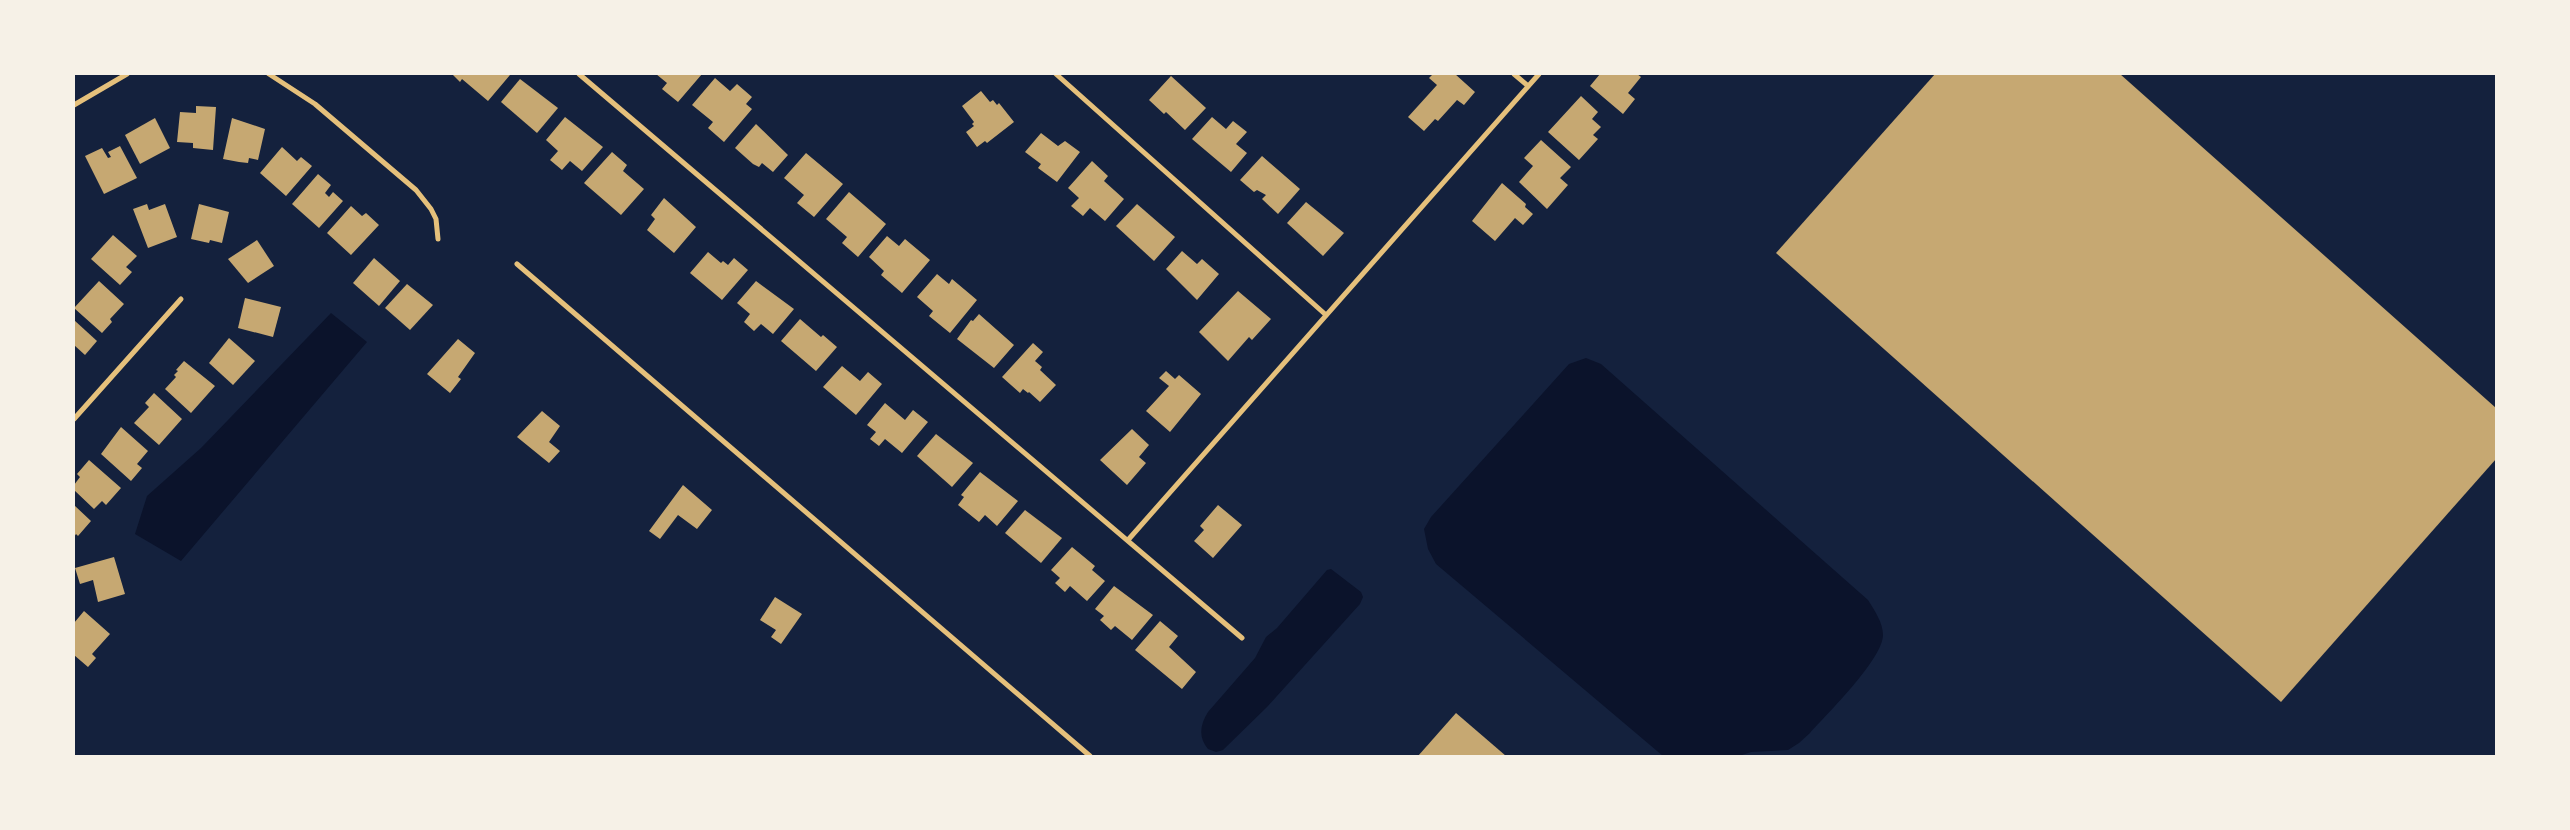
<svg xmlns="http://www.w3.org/2000/svg" width="2570" height="830" font-family="'Alegreya Sans',sans-serif">
<rect width="100%" height="100%" fill="#14213d"/>
<!-- water -->
<g fill="#0b132b">
<path d="M331,313L367,342L181,561L135,534L147,496L201,448Z"/>
<path d="M1586,358L1601,364L1868,600C1874,610 1883,622 1883,635C1883,659 1827,714 1810,733L1799,743L1788,750L1751,752L1739,756H1663L1436,564L1428,549L1424,529L1431,517L1569,364Z"/>
<path d="M1331,569L1361,592L1363,597L1360,604L1267,707L1223,750L1216,752L1208,749C1198,737 1200,725 1208,712L1255,658L1266,637L1277,628L1327,570Z"/>
</g>
<!-- building -->
<g fill="#c6a872">
<path d="M452,74H508L510,75L488,101L462,79L460,82Z"/>
<path d="M656,74H702L678,102L662,89L667,83Z"/>
<path d="M1433,74H1455L1475,92L1464,105L1457,100L1438,121L1435,119L1424,131L1408,117L1437,85L1429,78Z"/>
<path d="M1600,74H1637L1641,77L1628,93L1635,99L1623,114L1590,86Z"/>
<path d="M1935,74H2120L2496,408V459L2281,702L1776,253Z"/>
<path d="M1171,76L1206,108L1185,130L1166,112L1164,114L1149,100Z"/>
<path d="M715,78L730,91L737,84L752,97L746,104L752,109L724,142L708,128L713,122L692,105Z"/>
<path d="M520,79L558,108L537,133L501,102Z"/>
<path d="M981,91L990,102L993,100L997,105L999,103L1014,122L987,143L985,141L977,147L966,132L974,126L972,124L974,122L962,106Z"/>
<path d="M1581,96L1598,112L1592,119L1601,127L1593,135L1598,139L1579,160L1548,132Z"/>
<path d="M196,106L216,107L213,150L193,148V143L177,142L180,112L196,113Z"/>
<path d="M565,117L603,147L582,171L570,161L562,170L550,160L558,151L546,140Z"/>
<path d="M1212,117L1226,129L1233,121L1247,132L1236,144L1247,153L1231,172L1192,139Z"/>
<path d="M155,118L170,148L140,164L125,135Z"/>
<path d="M232,118L265,129L258,160L249,158L248,163L239,162L223,159Z"/>
<path d="M756,124L788,155L773,172L762,163L759,167L753,164L735,148Z"/>
<path d="M1041,133L1058,146L1065,141L1080,152L1057,182L1038,168L1041,164L1025,152Z"/>
<path d="M1541,140L1571,167L1560,178L1568,185L1547,209L1519,182L1533,166L1524,158Z"/>
<path d="M120,146L137,178L104,194L85,156L102,148L108,158L111,157L108,152Z"/>
<path d="M282,147L297,161L301,157L312,166L286,196L260,173Z"/>
<path d="M612,152L627,165L623,171L644,189L621,215L584,183Z"/>
<path d="M806,153L843,184L814,217L797,203L804,195L784,178Z"/>
<path d="M1262,156L1300,189L1278,214L1262,199L1266,195L1257,190L1254,192L1240,180Z"/>
<path d="M1092,161L1108,176L1104,181L1124,199L1105,221L1090,208L1083,216L1071,206L1079,198L1068,188Z"/>
<path d="M318,174L331,185L325,193L329,197L333,192L343,201L319,228L292,204Z"/>
<path d="M1502,183L1526,204L1525,207L1533,214L1523,225L1515,218L1495,241L1472,221Z"/>
<path d="M849,192L886,224L858,257L842,243L847,237L826,219Z"/>
<path d="M664,198L696,227L674,253L647,230L655,219L651,215Z"/>
<path d="M1306,202L1344,233L1323,256L1287,223Z"/>
<path d="M147,204L149,210L165,204L177,237L148,248L133,209Z"/>
<path d="M199,204L229,212L222,243L210,240L209,243L191,239Z"/>
<path d="M1137,204L1175,237L1154,261L1116,226Z"/>
<path d="M351,206L362,216L366,213L379,225L351,255L327,233Z"/>
<path d="M113,235L137,256L126,267L132,272L120,285L91,259Z"/>
<path d="M887,236L899,246L905,239L930,260L902,293L881,275L884,271L869,257Z"/>
<path d="M257,240L274,266L248,283L228,259Z"/>
<path d="M1182,251L1197,264L1202,259L1219,274L1197,300L1166,269Z"/>
<path d="M708,252L721,263L723,261L728,265L734,258L748,270L722,300L690,273Z"/>
<path d="M374,258L400,281L379,306L353,283Z"/>
<path d="M937,274L949,284L952,279L977,300L950,333L929,316L933,311L917,297Z"/>
<path d="M99,281L124,304L110,319L112,322L102,333L74,308Z"/>
<path d="M756,281L794,309L773,334L761,324L754,331L744,322L750,314L737,303Z"/>
<path d="M407,284L433,305L410,330L385,308Z"/>
<path d="M1238,291L1271,319L1252,340L1249,337L1228,361L1199,332Z"/>
<path d="M245,298L281,307L273,337L238,328Z"/>
<path d="M979,314L1014,345L994,368L957,339L971,320L973,321Z"/>
<path d="M800,319L821,337L823,335L837,347L816,371L781,341Z"/>
<path d="M74,320L97,341L85,355L74,345Z"/>
<path d="M229,338L255,361L233,385L209,363Z"/>
<path d="M458,339L475,353L458,377L461,379L450,393L427,374Z"/>
<path d="M1033,343L1043,352L1035,361L1042,367L1040,370L1056,385L1040,402L1029,392L1028,393L1023,389L1020,393L1002,377Z"/>
<path d="M184,361L215,386L191,413L165,389L176,377L174,375L178,371L176,370Z"/>
<path d="M842,366L860,381L868,372L882,384L856,415L823,387Z"/>
<path d="M1166,371L1175,379L1179,375L1201,394L1170,432L1146,411L1169,386L1159,378Z"/>
<path d="M154,393L182,419L159,445L134,423L149,407L145,403Z"/>
<path d="M885,403L905,420L913,410L928,422L902,453L885,439L879,446L870,439L876,432L867,425Z"/>
<path d="M542,411L560,426L549,442L560,451L549,463L517,437Z"/>
<path d="M121,427L148,451L137,464L142,468L131,481L101,454Z"/>
<path d="M1132,429L1149,445L1139,457L1146,463L1127,485L1100,460Z"/>
<path d="M936,434L973,463L952,487L917,456Z"/>
<path d="M89,460L121,488L106,505L102,501L94,509L74,490V485L80,477L77,474Z"/>
<path d="M980,472L1018,501L997,526L985,515L979,522L958,505L964,497L961,495Z"/>
<path d="M683,485L712,510L697,529L678,515L660,539L649,531Z"/>
<path d="M74,505L91,521L78,536L76,534L74,537Z"/>
<path d="M1218,505L1242,525L1213,558L1194,541L1204,530L1200,526Z"/>
<path d="M1025,510L1062,538L1041,563L1005,533Z"/>
<path d="M1072,547L1095,566L1092,570L1105,581L1087,601L1070,586L1065,592L1055,583L1060,578L1051,570Z"/>
<path d="M114,557L125,594L98,602L93,580L80,584L75,568Z"/>
<path d="M1114,586L1153,615L1132,640L1115,626L1111,630L1100,620L1104,616L1095,609Z"/>
<path d="M775,597L802,614L781,644L771,637L776,630L760,620Z"/>
<path d="M84,611L110,634L92,654L96,658L88,667L74,655V623Z"/>
<path d="M1160,621L1178,636L1169,647L1196,672L1182,689L1135,650Z"/>
<path d="M1456,713L1506,756H1418Z"/>
</g>
<g fill="none" stroke-linecap="round" stroke-linejoin="round">
<!-- minor -->
<g stroke="#e5c07b" stroke-width="5">
<path d="M269,74L315,104L416,190L431,209L436,219L438,239"/>
<path d="M579,74L1242,638"/>
<path d="M1056,74L1326,315"/>
<path d="M1514,74L1528,86"/>
<path d="M74,105L127,74"/>
<path d="M517,264L1090,756"/>
<path d="M74,419L181,299"/>
<path d="M1128,540L1539,74"/>
</g>
</g>
<!-- border -->
<rect width="2570" height="830" fill="none" stroke="#f6f1e7" stroke-width="150"/>
</svg>
